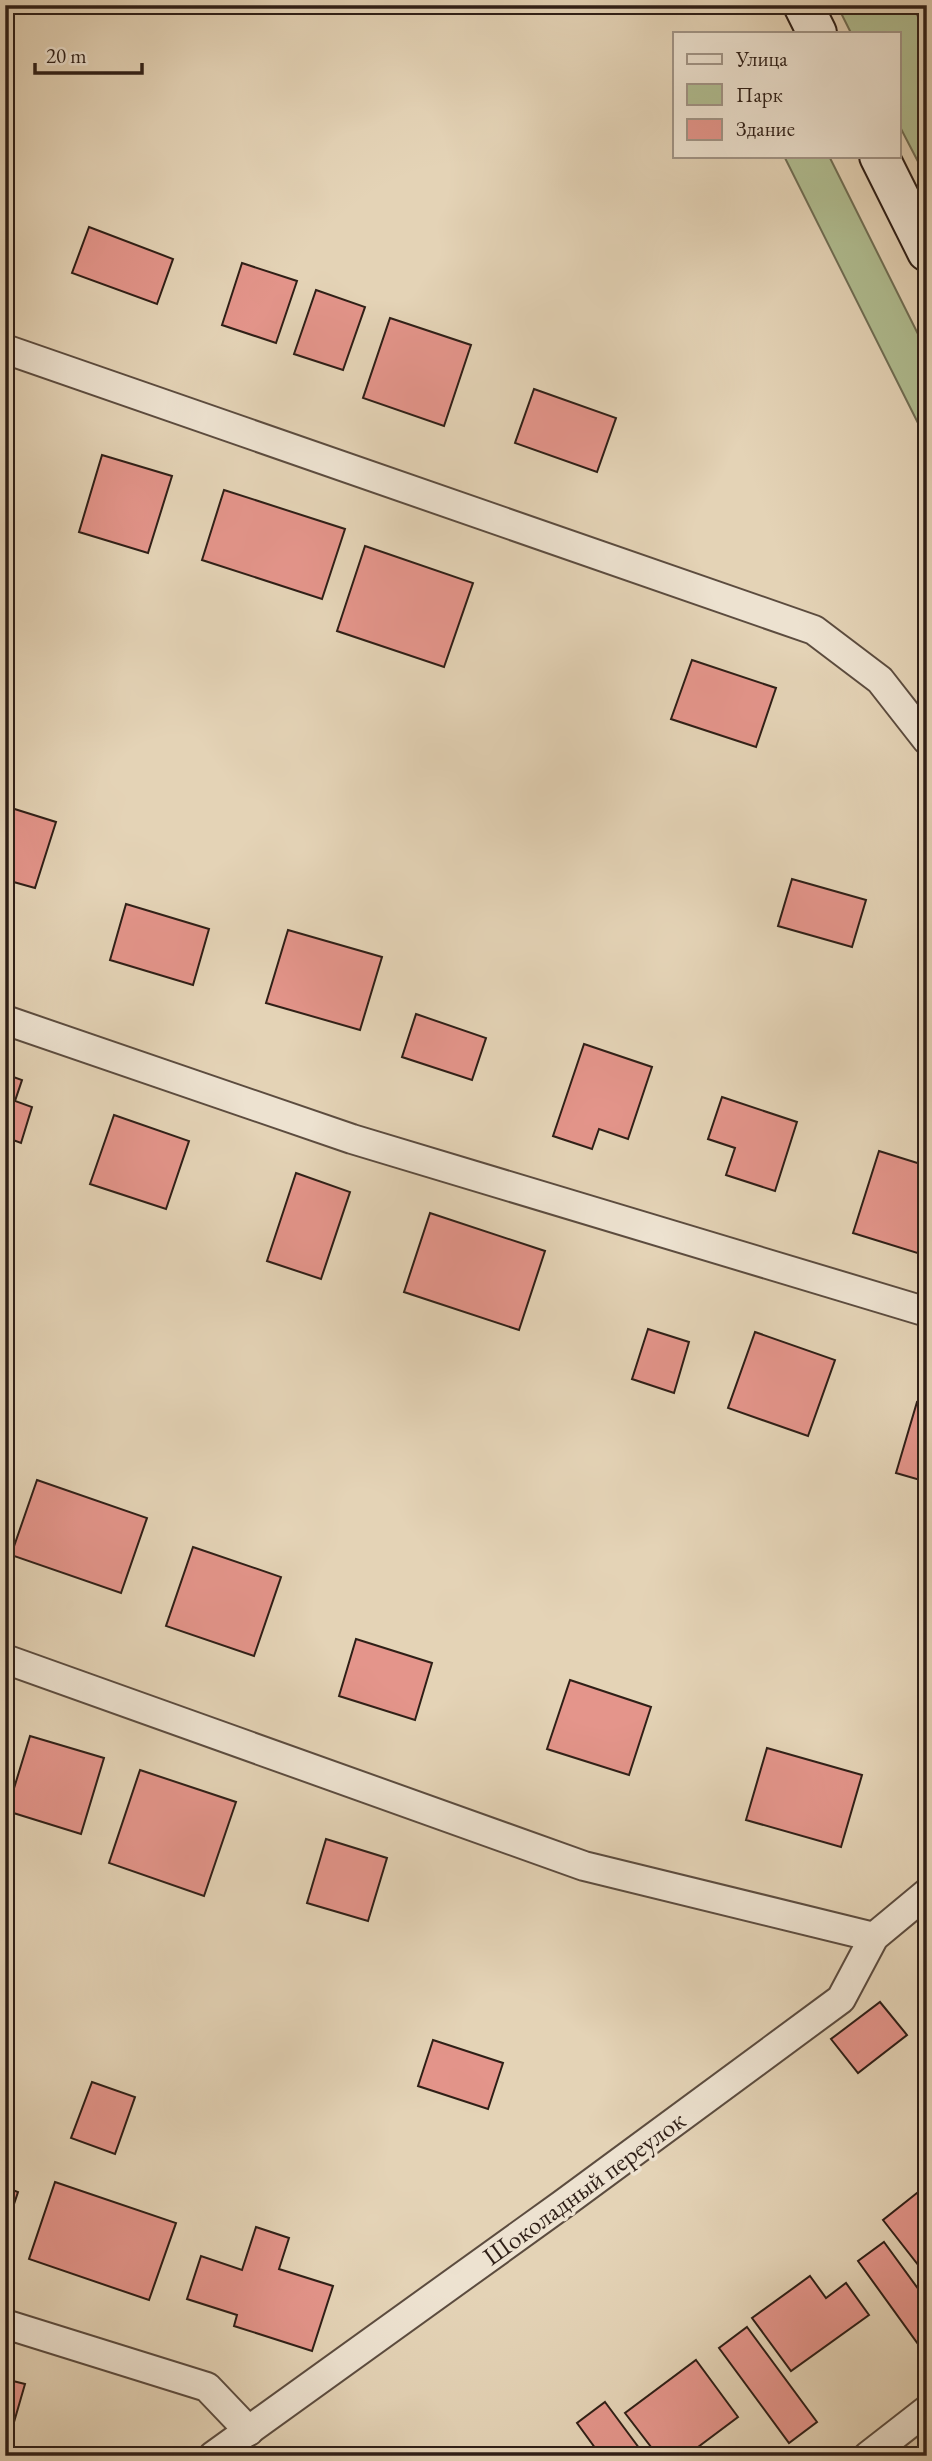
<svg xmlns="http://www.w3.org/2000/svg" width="932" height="2461" font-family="'EB Garamond',serif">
<rect width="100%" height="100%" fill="#e4d3b6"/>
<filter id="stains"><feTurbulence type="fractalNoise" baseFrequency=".00286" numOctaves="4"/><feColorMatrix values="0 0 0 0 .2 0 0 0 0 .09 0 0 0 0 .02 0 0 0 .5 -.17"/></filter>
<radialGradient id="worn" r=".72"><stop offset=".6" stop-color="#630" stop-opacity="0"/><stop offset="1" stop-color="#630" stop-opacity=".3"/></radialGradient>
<!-- green -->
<g fill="#b0bd91" stroke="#706e54" stroke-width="2">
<path d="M837,5H912L927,34V179L899,125V33H851Z"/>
<path d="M784,156H829L927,352V441Z"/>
</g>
<!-- building -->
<g fill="#e4958b" stroke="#2f1f17" stroke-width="2">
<path d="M5,152L12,154L5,178Z"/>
<path d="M89,227L173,259L157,304L72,273Z"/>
<path d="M242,263L297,281L276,343L222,325Z"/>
<path d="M316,290L365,307L343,370L294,354Z"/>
<path d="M390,318L471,345L444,426L363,398Z"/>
<path d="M534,389L616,418L597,472L515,443Z"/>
<path d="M102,455L172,476L148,553L79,532Z"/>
<path d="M224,490L345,529L322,599L202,560Z"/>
<path d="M365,546L473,583L444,667L337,631Z"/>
<path d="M692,660L776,688L756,747L671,719Z"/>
<path d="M5,806L56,822L35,888L10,881L5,896Z"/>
<path d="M792,879L866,900L852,947L778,926Z"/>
<path d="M126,904L209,929L193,985L110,960Z"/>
<path d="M288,930L382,957L360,1030L266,1003Z"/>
<path d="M416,1014L486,1038L472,1080L402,1057Z"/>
<path d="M584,1044L652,1067L628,1139L599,1129L592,1149L553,1136Z"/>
<path d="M5,1074L22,1080L15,1101L32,1107L21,1143L5,1137Z"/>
<path d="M722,1097L797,1122L775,1191L726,1175L735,1148L708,1139Z"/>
<path d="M114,1115L189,1141L166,1209L90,1184Z"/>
<path d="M879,1151L927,1166V1256L853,1233Z"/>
<path d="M296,1173L350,1192L321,1279L267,1261Z"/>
<path d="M430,1213L545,1251L519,1330L404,1292Z"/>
<path d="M648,1329L689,1342L674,1393L632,1379Z"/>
<path d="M755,1332L835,1360L808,1436L728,1408Z"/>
<path d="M917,1402L927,1405V1482L896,1473Z"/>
<path d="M37,1480L147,1518L121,1593L11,1555Z"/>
<path d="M193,1547L281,1577L254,1656L166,1626Z"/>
<path d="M356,1639L432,1663L415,1720L339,1696Z"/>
<path d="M570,1680L651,1707L629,1775L547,1749Z"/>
<path d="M30,1736L104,1758L81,1834L7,1811Z"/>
<path d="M767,1748L862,1775L841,1847L746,1820Z"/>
<path d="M140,1770L236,1802L204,1896L109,1863Z"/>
<path d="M326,1839L387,1858L368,1921L307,1903Z"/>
<path d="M880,2002L907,2035L858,2073L831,2039Z"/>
<path d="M433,2040L503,2063L488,2109L418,2086Z"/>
<path d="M92,2082L135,2097L115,2154L71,2138Z"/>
<path d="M55,2182L176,2223L149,2300L29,2259Z"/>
<path d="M927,2185V2274L926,2275L883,2220Z"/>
<path d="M5,2187L18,2192L5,2231Z"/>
<path d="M256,2227L289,2238L279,2269L333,2286L312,2351L234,2326L237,2315L187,2299L201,2256L242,2270Z"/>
<path d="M884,2242L927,2301V2337L918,2344L858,2261Z"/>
<path d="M810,2276L826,2298L846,2283L869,2315L791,2371L752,2318Z"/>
<path d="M747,2327L817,2422L789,2443L719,2348Z"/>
<path d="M696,2360L738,2417L686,2456H658L625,2413Z"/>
<path d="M5,2379L25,2384L10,2436L5,2434Z"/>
<path d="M605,2402L645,2456H601L577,2423Z"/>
</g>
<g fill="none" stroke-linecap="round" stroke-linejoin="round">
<defs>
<g id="street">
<path d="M5,349L814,630L880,680L927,740"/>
<path d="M5,1020L352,1139L927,1312"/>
<path d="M5,1659L584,1866L874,1937"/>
<path d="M5,2324L207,2387L249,2431"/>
<path d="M213,2456L563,2204L841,1999L874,1937L927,1893"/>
<path d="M868,2456L927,2410"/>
</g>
<g id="secondary">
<path d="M803,5L817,33"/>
<path d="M879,156L927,252"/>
</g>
</defs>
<!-- street casing -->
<use href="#street" stroke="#5c4c3f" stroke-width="32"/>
<!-- secondary casing -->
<use href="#secondary" stroke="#2f1f17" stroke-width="42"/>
<!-- street -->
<use href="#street" stroke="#ede2d0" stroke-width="28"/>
<!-- secondary -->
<use href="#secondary" stroke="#ede2d0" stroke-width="38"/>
</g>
<g text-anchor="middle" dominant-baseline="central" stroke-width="7" stroke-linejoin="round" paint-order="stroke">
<!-- street labels -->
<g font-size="26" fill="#2f1f17" stroke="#ede2d0">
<text transform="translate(584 2188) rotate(-36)">Шоколадный переулок</text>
</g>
</g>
<!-- margin -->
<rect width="932" height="2461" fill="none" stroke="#e4d3b6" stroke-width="28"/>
<rect x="7" y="7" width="918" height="2447" fill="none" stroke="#2f1f17" stroke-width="3.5"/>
<rect x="14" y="14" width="904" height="2433" fill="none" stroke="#2f1f17" stroke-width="2"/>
<!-- legend -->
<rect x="673" y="32" width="228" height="126" fill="#ede2d0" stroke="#a19486" stroke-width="2"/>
<rect x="687" y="54" width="35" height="10" fill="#ede2d0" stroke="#a19486" stroke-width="2"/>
<text x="736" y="66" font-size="21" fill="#2f1f17">Улица</text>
<rect x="687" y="84" width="35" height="21" fill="#b0bd91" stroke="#a19486" stroke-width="2"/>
<text x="736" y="102" font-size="21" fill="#2f1f17">Парк</text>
<rect x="687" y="119" width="35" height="21" fill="#e4958b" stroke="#a19486" stroke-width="2"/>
<text x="736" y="136" font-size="21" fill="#2f1f17">Здание</text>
<!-- scale -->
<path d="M35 63v10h107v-10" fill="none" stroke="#2f1f17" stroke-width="3.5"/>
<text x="46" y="63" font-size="21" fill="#2f1f17" stroke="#ede2d0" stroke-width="5" paint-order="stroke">20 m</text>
<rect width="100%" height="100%" filter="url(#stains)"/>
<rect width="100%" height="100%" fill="url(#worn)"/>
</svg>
